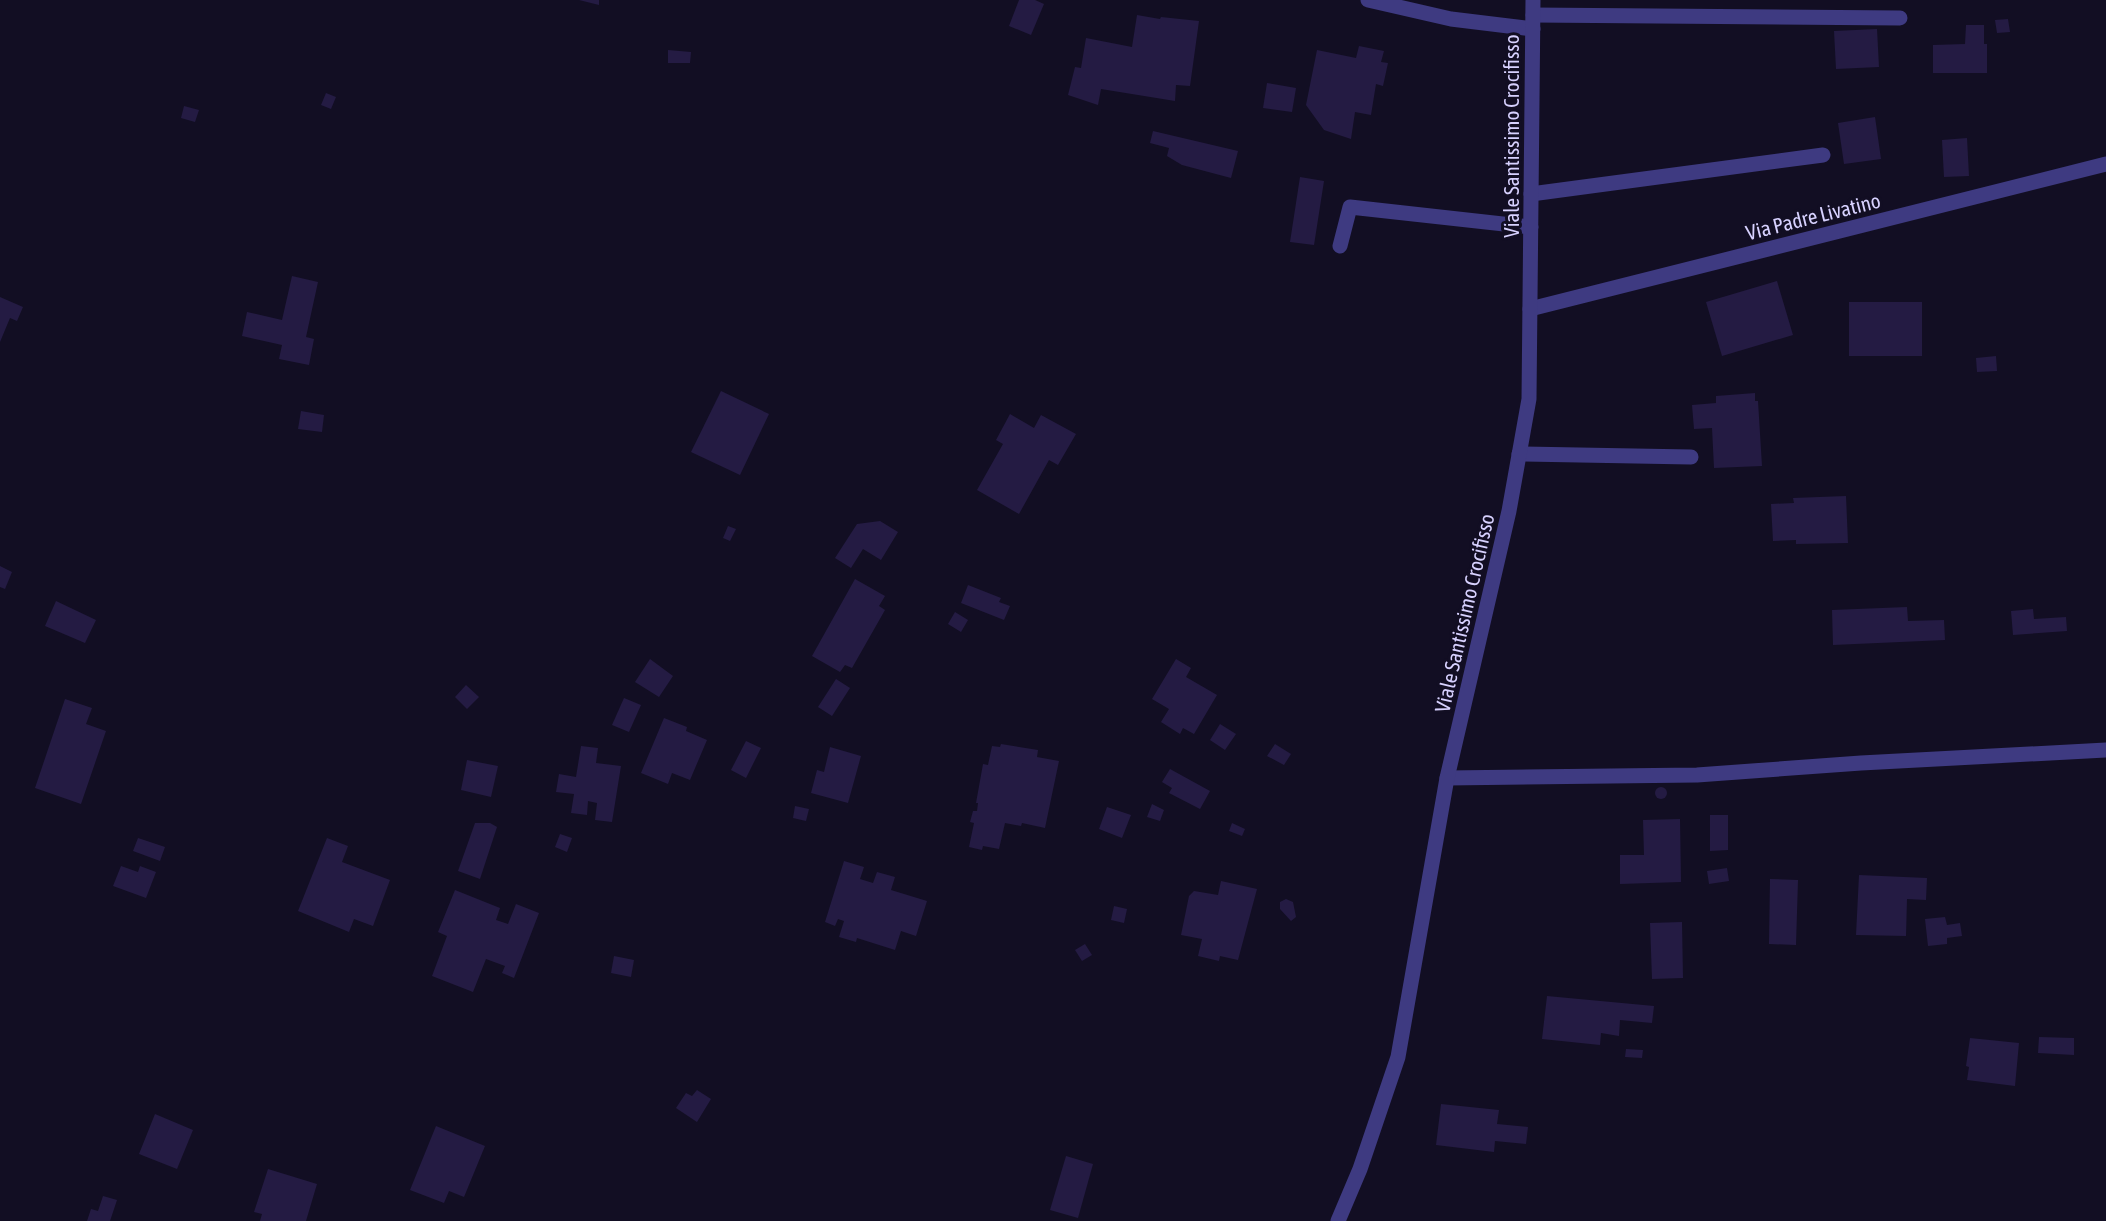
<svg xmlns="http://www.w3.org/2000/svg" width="2106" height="1221" font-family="'Asap Condensed',sans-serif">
<rect width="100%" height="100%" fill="#120e23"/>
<!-- building -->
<g fill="#241b43">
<path d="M579,0H599V5Z"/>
<path d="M1019,0H1035L1044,4L1031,35L1009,26Z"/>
<path d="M1137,15L1160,19L1161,17L1199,21L1190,86L1176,85L1175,101L1101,89L1098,105L1068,95L1075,67L1081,68L1086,38L1132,47Z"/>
<path d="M2008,19L2010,32L1997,33L1995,20Z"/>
<path d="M1966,25H1984V44H1987V73H1933V45L1965,44Z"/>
<path d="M1877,29L1879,67L1836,69L1834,31Z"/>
<path d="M1359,46L1384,51L1381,62L1388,63L1383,86L1376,84L1371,115L1355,112L1351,139L1324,130L1306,105L1317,50L1356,58Z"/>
<path d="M668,50L691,52L690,63H668Z"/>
<path d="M1267,83L1296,88L1292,112L1263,108Z"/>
<path d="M326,93L336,97L331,109L321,105Z"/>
<path d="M184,106L199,110L195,122L181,118Z"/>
<path d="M1875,117L1881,159L1844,164L1838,123Z"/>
<path d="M1153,131L1238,151L1231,178L1182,165L1167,156L1169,148L1150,143Z"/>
<path d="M1967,138L1969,176L1944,177L1942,140Z"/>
<path d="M1300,177L1324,181L1314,245L1290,242Z"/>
<path d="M292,276L318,282L306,337L314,339L309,365L279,359L282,345L242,336L247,312L282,320Z"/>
<path d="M1777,281L1793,335L1722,356L1706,302Z"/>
<path d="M0,297L23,307L17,321L10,318L0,342Z"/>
<rect x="1849" y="302" width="73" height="54"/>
<path d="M1996,356L1997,371L1977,372L1976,358Z"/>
<path d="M721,391L769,414L740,475L691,452Z"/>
<path d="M1755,393V401H1758L1762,466L1714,468L1712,428L1694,429L1692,405L1716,403V396Z"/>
<path d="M301,411L324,415L322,432L298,429Z"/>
<path d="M1010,414L1034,428L1041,415L1076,434L1058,465L1049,460L1019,514L977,490L1003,444L996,440Z"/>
<path d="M1846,496L1848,543L1796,544V540L1773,541L1771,504L1794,503L1793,498Z"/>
<path d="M880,521L898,532L881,560L863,549L851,568L835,558L857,524Z"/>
<path d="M728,526L736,529L730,541L723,538Z"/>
<path d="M0,566L12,572L5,589L0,587Z"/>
<path d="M855,579L885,596L879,606L885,610L852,668L845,665L840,672L812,656Z"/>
<path d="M968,585L1001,598L999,602L1010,606L1004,620L961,603Z"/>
<path d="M56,601L96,620L85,643L45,626Z"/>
<path d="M1907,607L1908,621L1944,620L1945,640L1833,645L1832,610Z"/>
<path d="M2033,609L2034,619L2066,617L2067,631L2013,635L2011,611Z"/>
<path d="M955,612L968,620L961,632L948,624Z"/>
<path d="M650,659L673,676L659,697L635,682Z"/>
<path d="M1176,659L1191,668L1186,677L1217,695L1194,734L1183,728L1180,734L1161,722L1169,709L1152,699Z"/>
<path d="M836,679L850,688L832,716L818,707Z"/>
<path d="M466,685L479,697L467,709L455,697Z"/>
<path d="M624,698L641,705L629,732L612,725Z"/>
<path d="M65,699L92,708L86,724L106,731L81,804L35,788Z"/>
<path d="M664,718L687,727L686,731L707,740L690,780L672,773L668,784L641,773Z"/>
<path d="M1220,724L1236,734L1225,750L1210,740Z"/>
<path d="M746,741L761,748L746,778L731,770Z"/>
<path d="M1001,744L1038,750L1037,757L1059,761L1045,828L1022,823L1021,826L1005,823L999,849L983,846L982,850L969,847L974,823L970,822L973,811H977L978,803H976L983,764L988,765L992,746L1000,747Z"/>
<path d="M1275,744L1291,754L1284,765L1267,756Z"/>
<path d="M581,746L598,748L596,763L621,766L612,822L595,820L597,803L588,801L587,815L571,813L574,794L556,792L559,774L576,777Z"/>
<path d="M830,747L861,756L848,803L811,793L817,770L824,772Z"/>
<path d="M467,760L498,766L491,797L461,790Z"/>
<path d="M1170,769L1210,791L1200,809L1169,793L1172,788L1162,782Z"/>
<circle cx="1661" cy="793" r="6"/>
<path d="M1152,804L1164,810L1160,821L1147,817Z"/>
<path d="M795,806L809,809L806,821L793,818Z"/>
<path d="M1107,807L1131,815L1122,838L1099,829Z"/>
<path d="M1710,815H1728V850L1710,851Z"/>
<path d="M1680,819L1681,882L1620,884V855H1644L1643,820Z"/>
<path d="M475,823H490L497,827L480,879L458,871Z"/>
<path d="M1232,823L1245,829L1242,836L1229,831Z"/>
<path d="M560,834L572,838L567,852L555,847Z"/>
<path d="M138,838L165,847L160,861L133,851Z"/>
<path d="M327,838L348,846L342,862L390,880L373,926L354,919L349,932L298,911Z"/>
<path d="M844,861L864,867L860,879L873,883L877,872L895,877L891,890L927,901L916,936L901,931L895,950L857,938L856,942L839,937L844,921L838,919L835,926L825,922Z"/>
<path d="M121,866L138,872L140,866L156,872L146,898L113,886Z"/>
<path d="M1727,868L1729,881L1709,884L1707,871Z"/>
<path d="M1859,875L1927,878L1926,900L1907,899L1906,936L1856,935Z"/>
<path d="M1770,879L1798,880L1796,945L1769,944Z"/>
<path d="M1221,881L1257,889L1238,960L1220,956L1219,961L1198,956L1202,939L1181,935L1189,896L1194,891L1218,895Z"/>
<path d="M455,890L500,908L496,920L508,924L516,904L539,913L514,978L502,973L505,966L486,959L473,992L432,976L447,936L438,932Z"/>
<path d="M1286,899L1293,902L1296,917L1291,921L1280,909V902Z"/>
<path d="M1114,906L1127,909L1124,923L1111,920Z"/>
<path d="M1945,917L1947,925L1960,923L1962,936L1947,938V944L1928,946L1925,919Z"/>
<path d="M1682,922L1683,978L1652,979L1650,923Z"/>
<path d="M1085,944L1092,955L1082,961L1075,950Z"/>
<path d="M614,956L634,960L631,977L611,973Z"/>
<path d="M1547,996L1654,1006L1652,1023L1620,1020L1619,1036L1601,1033L1600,1045L1542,1039Z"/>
<path d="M2039,1037L2074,1038V1055L2038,1053Z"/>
<path d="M1970,1038L2019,1043L2015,1086L1967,1080L1969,1067L1966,1066Z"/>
<path d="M1626,1049L1643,1050L1642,1058L1625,1057Z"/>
<path d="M697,1090L711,1099L697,1122L676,1108L686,1093L692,1096Z"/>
<path d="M1441,1104L1499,1110L1497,1124L1528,1127L1526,1144L1495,1141L1494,1152L1436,1145Z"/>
<path d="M155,1114L193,1130L177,1169L139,1154Z"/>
<path d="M436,1126L485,1146L464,1197L449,1191L444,1203L410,1190Z"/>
<path d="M1066,1156L1093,1164L1078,1218L1050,1210Z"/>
<path d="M268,1169L317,1184L306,1221H260L262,1214L254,1212Z"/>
<path d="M103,1196L117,1200L110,1221H87L91,1209L98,1211Z"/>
</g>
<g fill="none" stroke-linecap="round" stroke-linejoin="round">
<!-- service -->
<g stroke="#3e3a81" stroke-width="15">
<path d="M1533,15L1900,18"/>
<path d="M1531,194L1823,155"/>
<path d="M1340,246L1350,207L1531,227"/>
<path d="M1530,309L2106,164"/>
<path d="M1519,454L1691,457"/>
<path d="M1447,778L1697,775L1861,763L2106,750"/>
</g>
<!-- minor -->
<g stroke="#3e3a81" stroke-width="15">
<path d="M1368,0L1451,19L1533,29"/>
<path d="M1338,1221L1360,1169L1398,1057L1447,778L1509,511L1529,399L1533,0"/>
</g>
</g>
<g text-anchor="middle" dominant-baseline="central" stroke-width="6" stroke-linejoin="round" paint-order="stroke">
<!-- street labels -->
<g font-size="21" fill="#d7d1fe" stroke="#120e23">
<text transform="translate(1511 136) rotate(-90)">Viale Santissimo Crocifisso</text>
<text transform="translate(1813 216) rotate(-14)">Via Padre Livatino</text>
<text transform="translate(1464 613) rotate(-77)">Viale Santissimo Crocifisso</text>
</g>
</g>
</svg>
